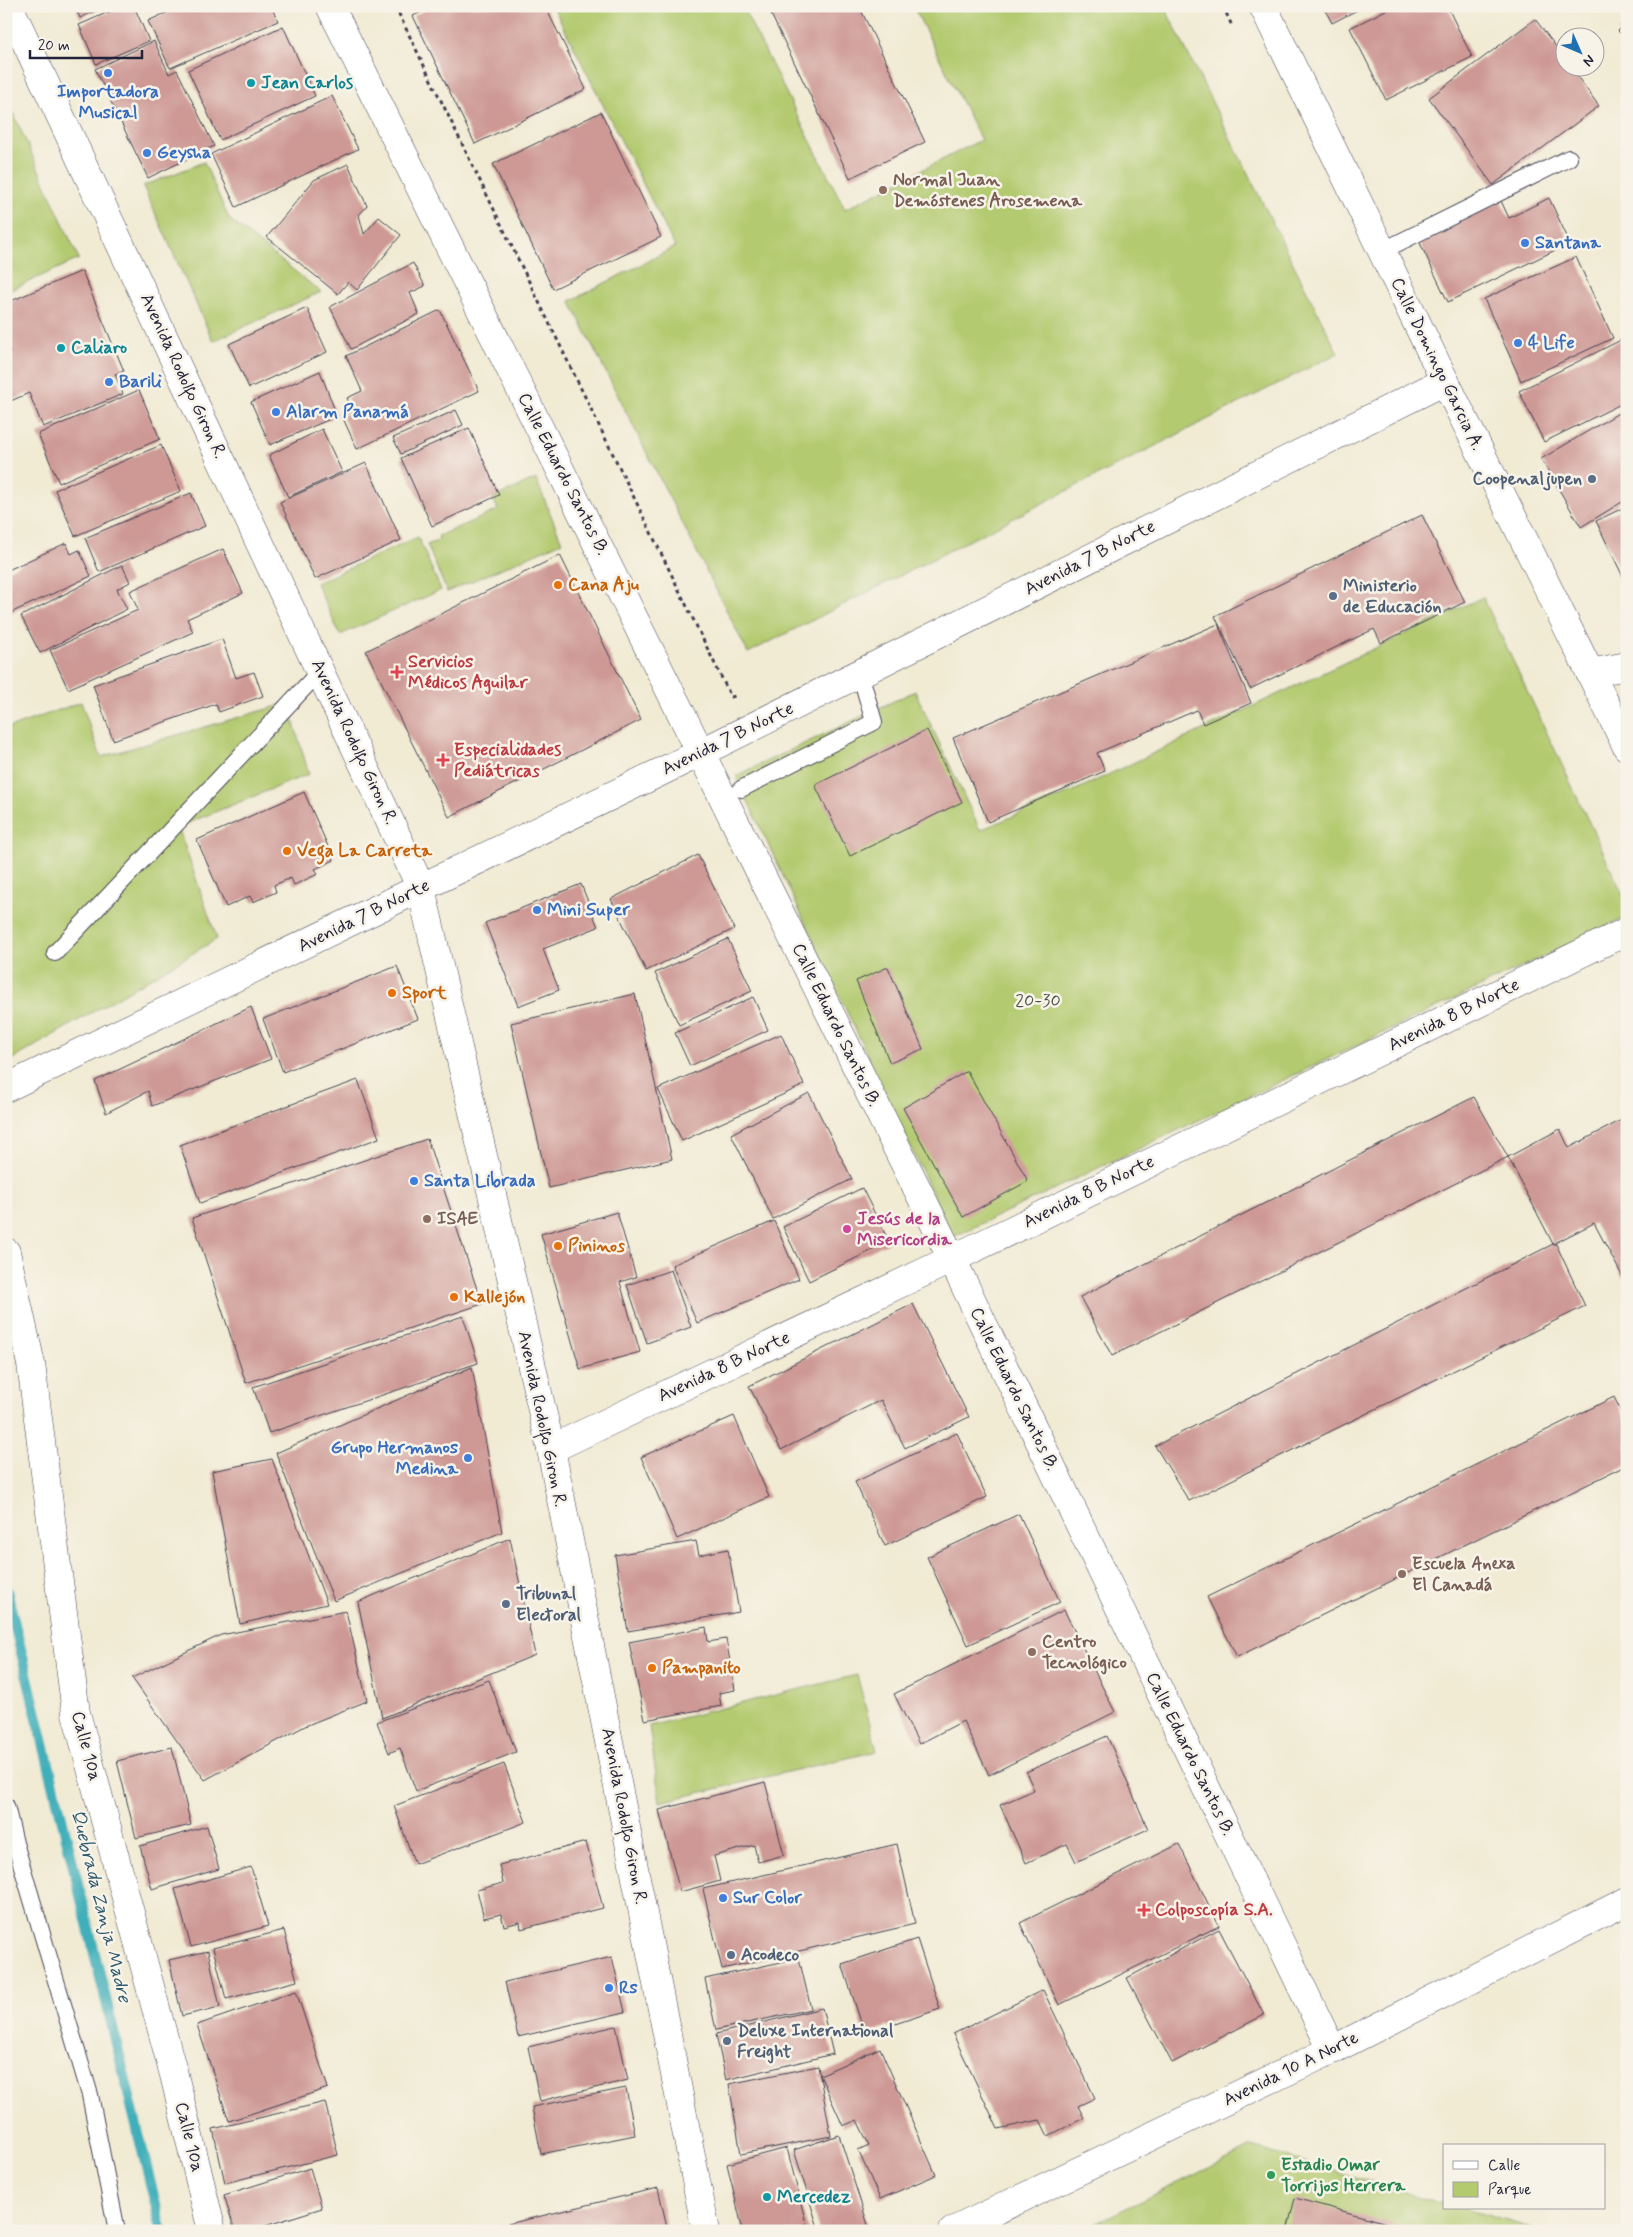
<svg xmlns="http://www.w3.org/2000/svg" width="1633" height="2237" font-family="Mynerve,sans-serif">
<rect width="100%" height="100%" fill="#f7f3e8"/>
<filter id="ink" filterUnits="userSpaceOnUse"><feTurbulence type="fractalNoise" baseFrequency=".02" numOctaves="2"/><feDisplacementMap in="SourceGraphic" scale="10" xChannelSelector="R" yChannelSelector="G"/><feConvolveMatrix kernelMatrix="1 2 1 2 8 2 1 2 1" color-interpolation-filters="sRGB"/></filter>
<filter id="wash" filterUnits="userSpaceOnUse"><feTurbulence type="fractalNoise" baseFrequency=".0096" numOctaves="4" result="noise"/><feDisplacementMap in="SourceGraphic" scale="20" xChannelSelector="R" yChannelSelector="G"/><feGaussianBlur stdDeviation="1.12" result="paint"/><feColorMatrix in="noise" values="0 0 0 0 0 0 0 0 0 0 0 0 0 0 0 0 0 1.4 0 .05"/><feComposite in="paint" operator="in"/></filter>
<g filter="url(#wash)">
<rect width="100%" height="100%" fill="#f1ebd4"/>
<!-- green -->
<g fill="#b3ca6f" stroke="#6a7655">
<path d="M553,6H742L845,209L981,140L913,6H1164L1338,353L748,653L570,301L675,247Z"/>
<path d="M6,97L79,259L6,292Z"/>
<path d="M204,162L229,219L321,292L213,341L143,186Z"/>
<path d="M536,479L562,542L447,592L427,545L439,540L438,536L498,510L493,498Z"/>
<path d="M418,537L441,590L340,635L316,583Z"/>
<path d="M1483,597L1627,903V917L953,1237L736,776L915,691L980,830L1078,789Z"/>
<path d="M81,702L101,757L288,703L309,774L178,827L217,939L6,1063V729Z"/>
<path d="M857,1675L877,1751L660,1802L649,1726Z"/>
<path d="M1252,2147L1444,2203V2208H1463L1541,2231H1079Z"/>
</g>
<g fill="none" stroke-linecap="round" stroke-linejoin="round">
<!-- stream -->
<path stroke="#3fafba" stroke-width="11" d="M6,1589L162,2231"/>
</g>
<g id="blocks">
<!-- building -->
<g fill="#ce9995">
<path d="M75,6H106L80,18Z"/>
<path d="M122,6H134L149,41L96,64L79,25Z"/>
<path d="M181,6H271L278,21L170,68L148,21Z"/>
<path d="M433,6H545L586,89L475,144L413,16Z"/>
<path d="M767,6H859L925,142L850,178Z"/>
<path d="M1323,6H1365L1332,23Z"/>
<path d="M1394,6H1447L1472,57L1386,100L1350,28Z"/>
<path d="M1535,19L1566,60V68H1571L1599,106L1493,185L1429,98Z"/>
<path d="M1627,22V40L1618,31Z"/>
<path d="M283,26L315,96L220,140L188,70Z"/>
<path d="M154,41L169,74L177,70L214,146L148,178L95,69Z"/>
<path d="M332,96L358,149L236,207L211,154Z"/>
<path d="M601,112L661,237L553,289L493,164Z"/>
<path d="M348,164L367,206L359,215L364,234L379,217L401,235L357,290L348,282L338,294L267,237L314,180Z"/>
<path d="M1549,198L1570,243L1448,302L1419,241L1501,201L1509,218Z"/>
<path d="M1576,257L1613,338L1521,381L1484,299Z"/>
<path d="M413,263L425,286L410,293L419,314L351,349L330,307Z"/>
<path d="M82,271L124,371L115,374L123,394L43,427L29,393L6,403V353L10,352L6,343V303Z"/>
<path d="M307,308L327,352L249,388L229,344Z"/>
<path d="M440,310L479,391L357,449L342,416L353,411L347,398L362,391L346,356Z"/>
<path d="M1627,337V401L1544,442L1519,391Z"/>
<path d="M320,371L337,416L270,445L251,402Z"/>
<path d="M139,390L160,439L59,483L38,434Z"/>
<path d="M1627,408V499L1581,527L1541,459Z"/>
<path d="M456,410L463,425L401,454L393,438Z"/>
<path d="M469,428L499,495L432,526L401,458Z"/>
<path d="M322,429L342,472L288,497L269,455Z"/>
<path d="M161,445L181,491L75,536L55,490Z"/>
<path d="M366,463L401,540L315,579L280,502Z"/>
<path d="M191,493L205,526L99,572L85,538Z"/>
<path d="M1627,506V585L1596,521Z"/>
<path d="M1422,515L1465,602L1381,643L1374,629L1250,689L1215,616Z"/>
<path d="M66,543L71,554L79,550L91,576L6,615V571Z"/>
<path d="M223,549L243,593L187,619L193,632L68,689L50,650L138,610L130,591Z"/>
<path d="M560,555L641,720L449,817L366,651Z"/>
<path d="M122,565L130,582L117,589L127,609L40,653L21,616Z"/>
<path d="M1218,624L1251,703L1203,724L1197,710L1097,753L1105,771L988,822L953,738Z"/>
<path d="M222,639L236,678L254,672L263,696L219,712L216,704L113,740L93,685Z"/>
<path d="M927,730L962,802L850,856L815,785Z"/>
<path d="M304,792L334,860L315,869L318,874L294,885L291,878L274,885L276,892L253,902L250,896L226,907L197,840Z"/>
<path d="M698,855L734,929L646,971L611,899Z"/>
<path d="M581,884L598,927L543,949L559,990L518,1006L485,923Z"/>
<path d="M728,939L752,991L679,1025L655,973Z"/>
<path d="M397,966L418,1019L283,1072L263,1019Z"/>
<path d="M888,967L923,1049L890,1063L856,981Z"/>
<path d="M635,994L672,1159L549,1188L511,1023Z"/>
<path d="M753,997L768,1030L690,1066L675,1033Z"/>
<path d="M251,1007L271,1059L152,1106L148,1091L106,1113L95,1081Z"/>
<path d="M781,1034L804,1085L682,1141L658,1089Z"/>
<path d="M967,1071L1028,1181L963,1217L903,1108Z"/>
<path d="M358,1080L379,1138L200,1203L180,1145Z"/>
<path d="M809,1093L852,1179L773,1219L731,1134Z"/>
<path d="M1474,1097L1508,1157L1112,1356L1080,1297Z"/>
<path d="M1627,1117V1285L1594,1223L1553,1244L1508,1157L1560,1129L1569,1148Z"/>
<path d="M427,1139L482,1304L246,1383L192,1218Z"/>
<path d="M862,1188L889,1242L809,1281L783,1227Z"/>
<path d="M617,1212L636,1277L620,1282L640,1352L580,1369L541,1234Z"/>
<path d="M774,1221L799,1279L697,1323L672,1265Z"/>
<path d="M1553,1244H1556L1585,1306L1189,1501L1155,1446Z"/>
<path d="M671,1270L691,1327L647,1343L627,1285Z"/>
<path d="M913,1304L969,1417L905,1448L881,1400L781,1450L749,1386Z"/>
<path d="M463,1316L478,1363L269,1433L253,1387Z"/>
<path d="M472,1367L502,1532L334,1601L276,1453Z"/>
<path d="M1614,1397L1627,1424V1465L1237,1657L1207,1597Z"/>
<path d="M734,1416L769,1497L677,1539L641,1457Z"/>
<path d="M957,1433L987,1497L885,1546L855,1482Z"/>
<path d="M272,1459L327,1604L240,1624L212,1471Z"/>
<path d="M1019,1514L1060,1602L968,1645L927,1557Z"/>
<path d="M510,1538L535,1655L382,1718L358,1602Z"/>
<path d="M696,1541L699,1555L728,1549L739,1612L628,1631L615,1555Z"/>
<path d="M1064,1610L1115,1712L989,1775L963,1721L919,1744L894,1694Z"/>
<path d="M346,1611L367,1701L305,1726L205,1780L132,1678L221,1635Z"/>
<path d="M706,1627L708,1642L726,1639L735,1690L719,1693L721,1706L645,1720L629,1642Z"/>
<path d="M489,1680L516,1752L416,1791L400,1748L389,1753L377,1722Z"/>
<path d="M1107,1736L1148,1829L1076,1862L1067,1844L1026,1863L1000,1805L1034,1790L1026,1772Z"/>
<path d="M172,1747L191,1825L136,1838L117,1761Z"/>
<path d="M504,1764L526,1822L415,1864L394,1806Z"/>
<path d="M765,1782L784,1855L758,1862L754,1845L714,1856L720,1881L680,1892L659,1810Z"/>
<path d="M207,1826L219,1869L152,1889L140,1846Z"/>
<path d="M586,1842L603,1908L521,1929L520,1922L504,1926L501,1914L484,1918L477,1890L503,1883L499,1865Z"/>
<path d="M897,1844L915,1924L722,1969L703,1889Z"/>
<path d="M1179,1844L1219,1926L1059,2005L1020,1923Z"/>
<path d="M251,1867L268,1926L191,1947L175,1889Z"/>
<path d="M1219,1929L1264,2015L1172,2063L1127,1978Z"/>
<path d="M284,1930L297,1981L226,1999L213,1948Z"/>
<path d="M917,1939L940,2009L865,2034L842,1964Z"/>
<path d="M208,1951L220,2007L182,2016L169,1960Z"/>
<path d="M612,1957L625,2012L518,2037L505,1982Z"/>
<path d="M799,1958L811,2009L716,2030L705,1979Z"/>
<path d="M1043,1990L1095,2098L1078,2106L1084,2118L1048,2136L1040,2120L998,2129L953,2034Z"/>
<path d="M296,1991L328,2088L229,2121L197,2025Z"/>
<path d="M822,2008L833,2054L726,2080L716,2034Z"/>
<path d="M616,2026L628,2080L540,2101L528,2047Z"/>
<path d="M880,2048L936,2175L880,2199L858,2150L869,2145L857,2120L843,2126L820,2075Z"/>
<path d="M818,2066L831,2136L741,2154L729,2084Z"/>
<path d="M626,2088L635,2135L541,2154L532,2107Z"/>
<path d="M325,2102L338,2155L225,2183L213,2129Z"/>
<path d="M839,2135L869,2228L860,2231H819L794,2150Z"/>
<path d="M787,2148L808,2231H743L727,2164Z"/>
<path d="M310,2168L322,2208L249,2231H235L224,2195Z"/>
<path d="M658,2188L668,2231H510L508,2224Z"/>
<path d="M1295,2198L1412,2230V2231H1287Z"/>
<path d="M502,2224L504,2231H483V2230Z"/>
</g>
</g>
</g>
<g filter="url(#ink)">
<use href="#blocks" fill-opacity="0" stroke="#414052" stroke-width="1"/>
<g fill="none" stroke-linecap="round" stroke-linejoin="round">
<defs>
<g id="service">
<path d="M1382,251L1569,158"/>
<path d="M741,789L874,722L860,673"/>
<path d="M55,953L321,670"/>
<path d="M6,1806L15,1843L90,2095L117,2231"/>
</g>
<g id="minor">
<path d="M330,6L952,1259L1332,2050"/>
<path d="M1590,673L1627,666"/>
<path d="M6,1252L31,1364L76,1713L174,2075L212,2231"/>
<path d="M551,1449L952,1259L1627,931"/>
</g>
<g id="tertiary">
<path d="M6,1088L702,752L1445,381"/>
<path d="M953,2231L1332,2050L1627,1901"/>
</g>
<g id="secondary">
<path d="M9,6L421,888L551,1449L706,2231"/>
<path d="M1263,6L1445,381L1627,747"/>
</g>
</defs>
<!-- service casing -->
<use href="#service" stroke="#414052" stroke-width="18"/>
<!-- minor casing -->
<use href="#minor" stroke="#414052" stroke-width="29"/>
<!-- tertiary casing -->
<use href="#tertiary" stroke="#414052" stroke-width="29"/>
<!-- secondary casing -->
<use href="#secondary" stroke="#414052" stroke-width="29"/>
<!-- path -->
<g stroke="#414052" stroke-width="3" stroke-dasharray="4 4" stroke-linecap="butt">
<path d="M395,6L731,697L735,696"/>
<path d="M1223,6L1232,26"/>
</g>
<!-- service -->
<use href="#service" stroke="#fff" stroke-width="16"/>
<!-- minor -->
<use href="#minor" stroke="#fff" stroke-width="28"/>
<!-- tertiary -->
<use href="#tertiary" stroke="#fff" stroke-width="28"/>
<!-- secondary -->
<use href="#secondary" stroke="#fff" stroke-width="28"/>
</g>
</g>
<!-- markers -->
<g fill="#3f7fe0" stroke="#f7f3e8" stroke-width="2">
<circle cx="108" cy="73" r="5"/>
<circle cx="147" cy="153" r="5"/>
<circle cx="1525" cy="243" r="5"/>
<circle cx="1518" cy="343" r="5"/>
<circle cx="109" cy="382" r="5"/>
<circle cx="276" cy="412" r="5"/>
<circle cx="537" cy="910" r="5"/>
<circle cx="414" cy="1181" r="5"/>
<circle cx="468" cy="1458" r="5"/>
<circle cx="723" cy="1898" r="5"/>
<circle cx="609" cy="1988" r="5"/>
</g>
<g fill="#0f9aa8" stroke="#f7f3e8" stroke-width="2">
<circle cx="251" cy="83" r="5"/>
<circle cx="61" cy="348" r="5"/>
<circle cx="767" cy="2197" r="5"/>
</g>
<g fill="#8d6e63" stroke="#f7f3e8" stroke-width="2">
<circle cx="883" cy="190" r="5"/>
<circle cx="427" cy="1219" r="5"/>
<circle cx="1402" cy="1574" r="5"/>
<circle cx="1032" cy="1652" r="5"/>
</g>
<g fill="#5c6f8a" stroke="#f7f3e8" stroke-width="2">
<circle cx="1592" cy="479" r="5"/>
<circle cx="1333" cy="596" r="5"/>
<circle cx="506" cy="1604" r="5"/>
<circle cx="731" cy="1955" r="5"/>
<circle cx="727" cy="2041" r="5"/>
</g>
<g fill="#e8710a" stroke="#f7f3e8" stroke-width="2">
<circle cx="558" cy="585" r="5"/>
<circle cx="287" cy="851" r="5"/>
<circle cx="392" cy="993" r="5"/>
<circle cx="558" cy="1246" r="5"/>
<circle cx="454" cy="1297" r="5"/>
<circle cx="652" cy="1668" r="5"/>
</g>
<g fill="#e0444e" stroke="#f7f3e8" stroke-width="2">
<path d="M394.5 664.5h5v5h5v5h-5v5h-5v-5h-5v-5h5z"/>
<path d="M440.5 752.5h5v5h5v5h-5v5h-5v-5h-5v-5h5z"/>
<path d="M1141.5 1902.5h5v5h5v5h-5v5h-5v-5h-5v-5h5z"/>
</g>
<circle fill="#d1479c" stroke="#f7f3e8" stroke-width="2" cx="847" cy="1229" r="5"/>
<circle fill="#2e9e5b" stroke="#f7f3e8" stroke-width="2" cx="1271" cy="2175" r="5"/>
<g text-anchor="middle" dominant-baseline="central" stroke-width="5" stroke-linejoin="round" paint-order="stroke">
<!-- culture labels -->
<g font-size="18" font-weight="bold" fill="#0d838f" stroke="#f7f3e8" text-anchor="start">
<text x="261" y="83">Jean Carlos</text>
<text x="71" y="348">Caliaro</text>
<text x="777" y="2197">Mercedez</text>
</g>
<!-- shop labels -->
<g font-size="18" font-weight="bold" fill="#366cbe" stroke="#f7f3e8" text-anchor="start">
<text x="108" y="92" text-anchor="middle">Importadora<tspan x="108" dy="21">Musical</tspan></text>
<text x="157" y="153">Geysha</text>
<text x="1535" y="243">Santana</text>
<text x="1528" y="343">4 Life</text>
<text x="119" y="382">Barili</text>
<text x="286" y="412">Alarm Panamá</text>
<text x="547" y="910">Mini Super</text>
<text x="424" y="1181">Santa Librada</text>
<text x="458" y="1448" text-anchor="end">Grupo Hermanos<tspan x="458" dy="21">Medina</tspan></text>
<text x="733" y="1898">Sur Color</text>
<text x="619" y="1988">Rs</text>
</g>
<!-- education labels -->
<g font-size="18" font-weight="bold" fill="#785e54" stroke="#f7f3e8" text-anchor="start">
<text x="893" y="180">Normal Juan<tspan x="893" dy="21">Demóstenes Arosemena</tspan></text>
<text x="437" y="1219">ISAE</text>
<text x="1412" y="1564">Escuela Anexa<tspan x="1412" dy="21">El Canadá</tspan></text>
<text x="1042" y="1642">Centro<tspan x="1042" dy="21">Tecnológico</tspan></text>
</g>
<!-- street labels -->
<g font-size="18" fill="#22223b" stroke="#f7f3e8">
<text transform="translate(1437 364) rotate(64)">Calle Domingo Garcia A.</text>
<text transform="translate(183 376) rotate(65)">Avenida Rodolfo Giron R.</text>
<text transform="translate(563 474) rotate(63)">Calle Eduardo Santos B.</text>
<text transform="translate(1090 558) rotate(-27)">Avenida 7 B Norte</text>
<text transform="translate(728 739) rotate(-26)">Avenida 7 B Norte</text>
<text transform="translate(354 742) rotate(65)">Avenida Rodolfo Giron R.</text>
<text transform="translate(364 916) rotate(-26)">Avenida 7 B Norte</text>
<text transform="translate(1454 1015) rotate(-26)">Avenida 8 B Norte</text>
<text transform="translate(836 1025) rotate(64)">Calle Eduardo Santos B.</text>
<text transform="translate(1089 1192) rotate(-26)">Avenida 8 B Norte</text>
<text transform="translate(724 1367) rotate(-25)">Avenida 8 B Norte</text>
<text transform="translate(1014 1389) rotate(64)">Calle Eduardo Santos B.</text>
<text transform="translate(542 1419) rotate(78)">Avenida Rodolfo Giron R.</text>
<text transform="translate(86 1746) rotate(75)">Calle 10a</text>
<text transform="translate(1190 1754) rotate(64)">Calle Eduardo Santos B.</text>
<text transform="translate(624 1816) rotate(79)">Avenida Rodolfo Giron R.</text>
<text transform="translate(1291 2069) rotate(-26)">Avenida 10 A Norte</text>
<text transform="translate(189 2137) rotate(76)">Calle 10a</text>
</g>
<!-- service labels -->
<g font-size="18" font-weight="bold" fill="#4e5e75" stroke="#f7f3e8" text-anchor="start">
<text x="1582" y="479" text-anchor="end">Coopenaljupen</text>
<text x="1343" y="586">Ministerio<tspan x="1343" dy="21">de Educación</tspan></text>
<text x="516" y="1594">Tribunal<tspan x="516" dy="21">Electoral</tspan></text>
<text x="741" y="1955">Acodeco</text>
<text x="737" y="2031">Deluxe International<tspan x="737" dy="21">Freight</tspan></text>
</g>
<!-- food labels -->
<g font-size="18" font-weight="bold" fill="#c56008" stroke="#f7f3e8" text-anchor="start">
<text x="568" y="585">Cana Aju</text>
<text x="297" y="851">Vega La Carreta</text>
<text x="402" y="993">Sport</text>
<text x="568" y="1246">Pininos</text>
<text x="464" y="1297">Kallejón</text>
<text x="662" y="1668">Pampanito</text>
</g>
<!-- health labels -->
<g font-size="18" font-weight="bold" fill="#be3a42" stroke="#f7f3e8" text-anchor="start">
<text x="408" y="662">Servicios<tspan x="408" dy="21">Médicos Aguilar</tspan></text>
<text x="454" y="750">Especialidades<tspan x="454" dy="21">Pediátricas</tspan></text>
<text x="1155" y="1910">Colposcopía S.A.</text>
</g>
<!-- park labels -->
<g font-size="18" fill="#4e544b" stroke="#f7f3e8">
<text x="1038" y="1001">20-30</text>
</g>
<!-- hotel labels -->
<g font-size="18" font-weight="bold" fill="#b23c85" stroke="#f7f3e8" text-anchor="start">
<text x="857" y="1219">Jesús de la<tspan x="857" dy="21">Misericordia</tspan></text>
</g>
<!-- leisure labels -->
<g font-size="18" font-weight="bold" fill="#27864d" stroke="#f7f3e8" text-anchor="start">
<text x="1281" y="2165">Estadio Omar<tspan x="1281" dy="21">Torrijos Herrera</tspan></text>
</g>
<!-- water labels -->
<g font-size="19" font-style="italic" fill="#2e5a6e" stroke="#f7f3e8">
<text transform="translate(101 1906) rotate(76)">Quebrada Zanja Madre</text>
</g>
</g>
<!-- margin -->
<rect width="1633" height="2237" fill="none" stroke="#f7f3e8" stroke-width="25"/>
<!-- legend -->
<rect x="1443" y="2144" width="162" height="65" fill="#f7f3e8" stroke="#a29fa3"/>
<rect x="1453" y="2161" width="25" height="8" fill="#ffffff" stroke="#a29fa3"/>
<text x="1488" y="2170" font-size="15" fill="#22223b">Calle</text>
<rect x="1453" y="2182" width="25" height="15" fill="#b3ca6f" stroke="#a29fa3"/>
<text x="1488" y="2194" font-size="15" fill="#22223b">Parque</text>
<!-- north arrow -->
<g transform="translate(1580 52) rotate(135)"><circle r="24" fill="#f7f3e8" stroke="#a29fa3"/>
<path d="M0-4L9 19L0 12L-9 19Z" fill="#1f6fb2"/>
<text y="-8" font-size="14" font-weight="bold" text-anchor="middle" fill="#22223b">N</text>
</g>
<!-- scale -->
<path d="M30 50v8h112v-8" fill="none" stroke="#22223b" stroke-width="2.5"/>
<text x="38" y="50" font-size="15" fill="#22223b" stroke="#f7f3e8" stroke-width="4" paint-order="stroke">20 m</text>
</svg>
